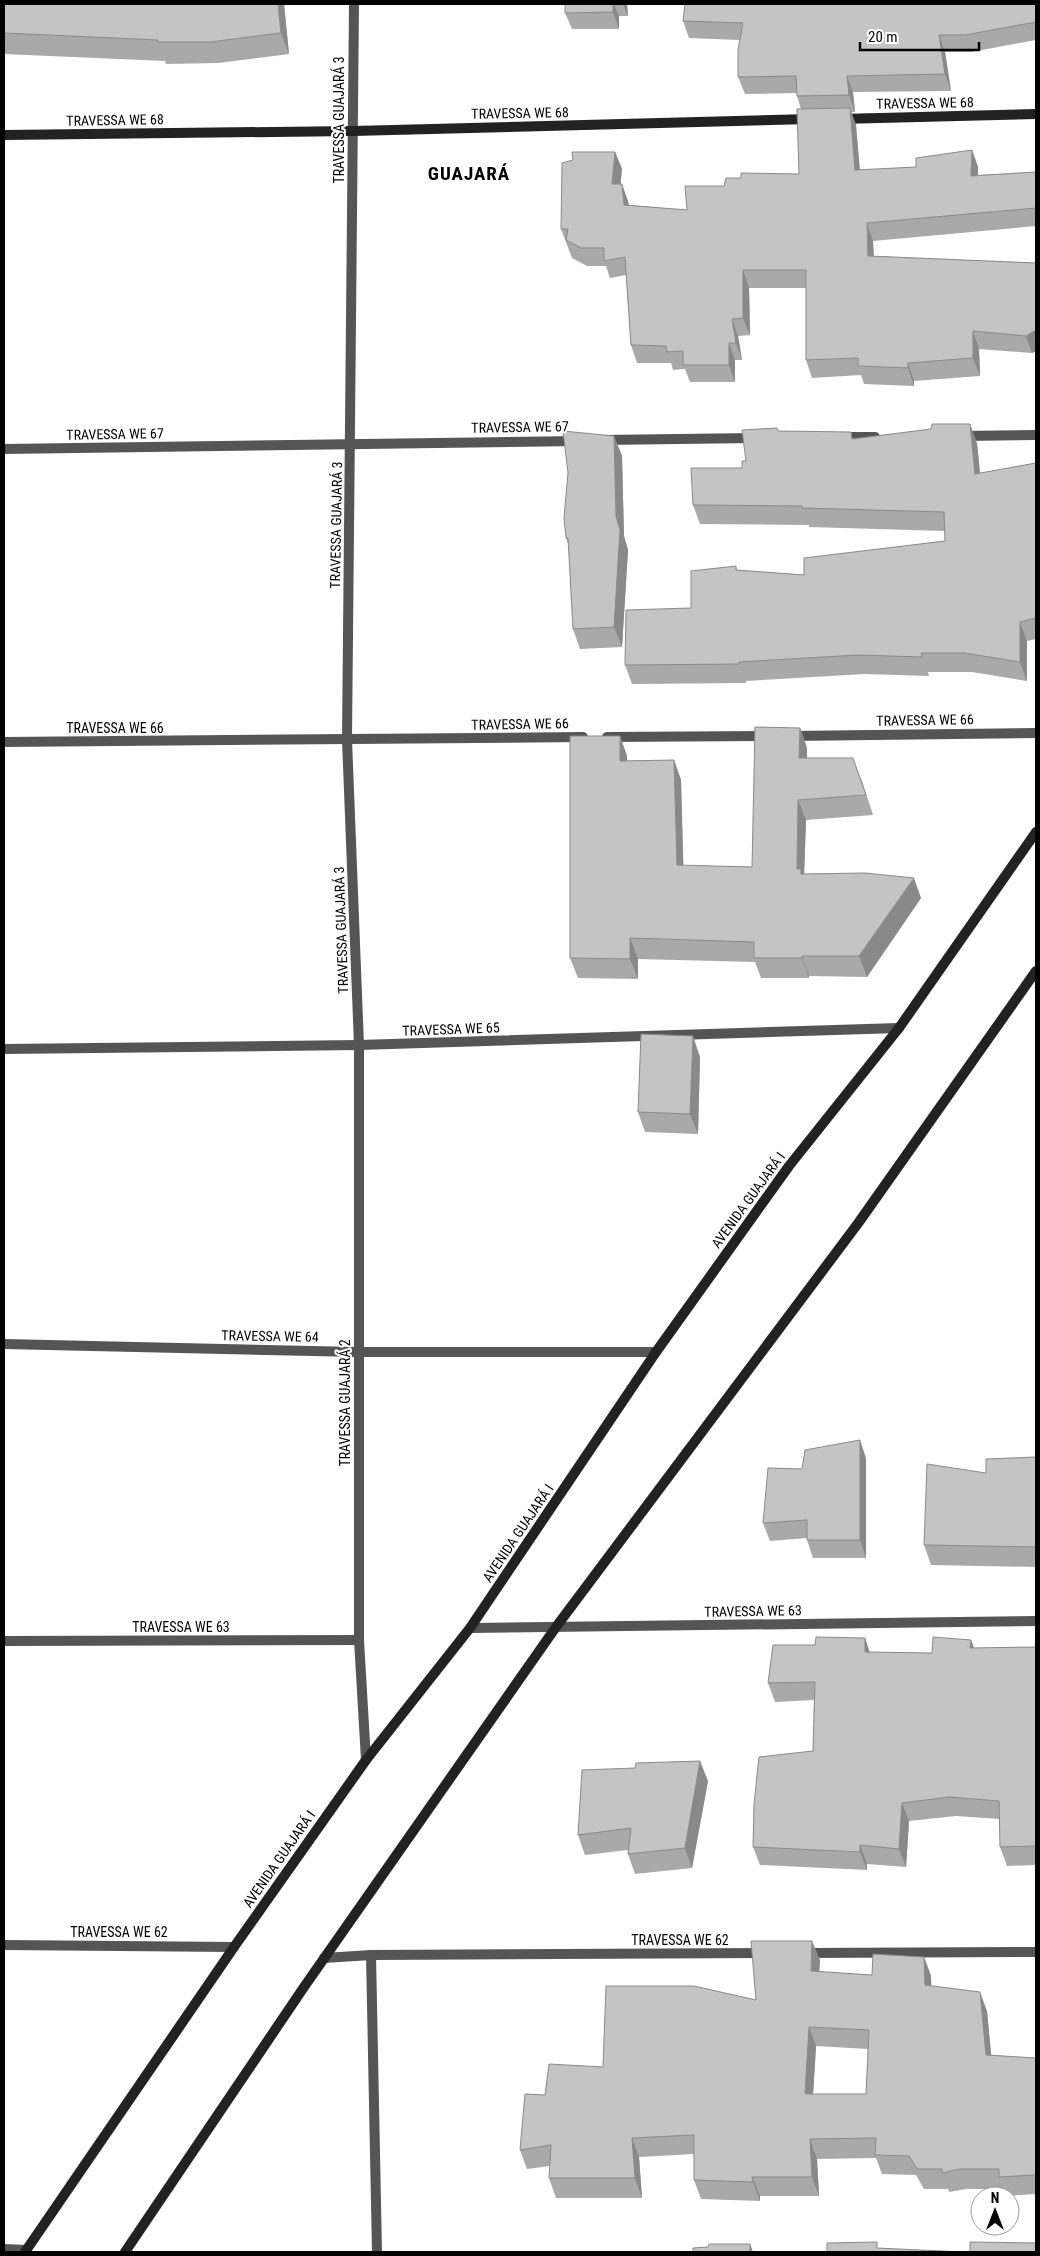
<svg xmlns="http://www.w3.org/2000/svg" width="1040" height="2256" font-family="'Roboto Condensed',sans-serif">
<rect width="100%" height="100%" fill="#fff"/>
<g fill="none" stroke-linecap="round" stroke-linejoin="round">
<!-- street -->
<g stroke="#555" stroke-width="10">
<path d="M354,4L347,740L359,1045V1640L366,1760"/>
<path d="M962,436L1036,435"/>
<path d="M840,437H875"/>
<path d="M602,440L755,438"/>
<path d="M4,449L578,441"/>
<path d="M790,736L1036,733"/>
<path d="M607,737L768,736"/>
<path d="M4,742L583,737"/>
<path d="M4,1049L359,1045L899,1028"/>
<path d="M4,1344L358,1352H656"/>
<path d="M470,1628L1036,1621"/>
<path d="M4,1641L359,1640"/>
<path d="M4,1945L234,1947"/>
<path d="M805,1953L1036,1952"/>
<path d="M371,1955L377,2252"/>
<path d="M324,1958L371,1955L765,1953"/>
<path d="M4,2249L27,2250"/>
</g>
<!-- secondary -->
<g stroke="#222" stroke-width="10">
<path d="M840,119L1036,114"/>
<path d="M4,135L353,131L810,119"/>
<path d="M25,2252L234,1947L366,1760L470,1628L656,1352L789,1166L899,1028L1036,832"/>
<path d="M125,2252L304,1987L556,1627L859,1222L1036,971"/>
</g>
</g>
<!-- wall -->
<g fill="#a9a9a9" fill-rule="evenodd">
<path d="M4,4H284L289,54L218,63L166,64L165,61L4,54Z"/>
<path d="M565,4H627L628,16H619V29H572L565,13Z"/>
<path d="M1036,4V40L971,52H945L951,91L853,92L855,112H851L856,125L860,170L916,167L972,150L978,167V175L1036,172V226L873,241L874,256L1036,263V351L1032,353L979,349L980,376L914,381V386L864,384L861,375L812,378L806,360V288H749L750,335L738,336L742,360H735V382H690L685,369L673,370L671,363H637L631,345L626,275L610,278L606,266H587L572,258L561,229L615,152L622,169L620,184L628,201L629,205L687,210L724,186L741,178L799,174L801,109L797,96V93L745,94L738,77L740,40L689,38L683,21Z"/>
<path d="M778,431L853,438L977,443L980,473L1036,463V639L1027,641V681L972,672H928L929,676L865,674L746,681V683L632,684L625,665L691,608L736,566L737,570L804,575L945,541V531L809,527V525L700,524L693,505L742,468Z"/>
<path d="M614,436L622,456L624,536L628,550L622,647L580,649L573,629L569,547L566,538Z"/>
<path d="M800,728L807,748V758L861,778L873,815L806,820L804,874L921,898L867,977L809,976V978H761L755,962L638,959V979L578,978L570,958L620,736L627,756V761L674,760L681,780L683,866L752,867Z"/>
<path d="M700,1057L698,1134L645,1132L638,1112Z"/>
<path d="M866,1458V1558H813L807,1540V1538L770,1541L763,1523L802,1469Z"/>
<path d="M1036,1458V1567L931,1565L924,1545L986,1473Z"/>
<path d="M865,1638L870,1653H932L971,1640L974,1648L1036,1647V1865L1007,1866L1000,1847V1819L956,1816L909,1821L906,1867L867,1864V1870L760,1865L753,1847L813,1751L814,1700L775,1702L768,1683L815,1645Z"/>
<path d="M708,1781L692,1868L635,1874L628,1854V1850L585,1855L578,1835Z"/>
<path d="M924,1957L931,1976V1986L987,2011L991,2055L1036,2058V2194L1006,2196L1003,2189H966L949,2192L948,2189H924L916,2175L882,2174L876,2158L817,2159L819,2196H760V2201L701,2199L694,2180V2154L639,2157L642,2198H556L549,2178L550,2166L527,2169L520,2150L545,2095L603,2067L756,2000L820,1960L819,1972L872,1975ZM816,2046L868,2049L866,2094H813Z"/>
</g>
<!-- shaded-wall -->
<g fill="#898989">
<path d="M278,4H284L289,54L281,33Z"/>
<path d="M613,4H614L619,16V29L613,12Z"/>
<path d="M623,4H627L628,16Z"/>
<path d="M939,35L945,52L951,91L945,74Z"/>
<path d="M847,76L853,92L855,112L849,95Z"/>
<path d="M850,108L856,125L861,187L855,170Z"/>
<path d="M972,150L978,167V193L971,176Z"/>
<path d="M615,152L622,169L619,201L612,184Z"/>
<path d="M622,184L628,201L630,222L624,205Z"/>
<path d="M867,223L873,241L874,273L868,256Z"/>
<path d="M743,270L749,288L750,335L743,318Z"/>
<path d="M732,319L738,336L742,360L736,343Z"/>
<path d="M1036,330V351L1032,353L1026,336Z"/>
<path d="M973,331L979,349L980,376L973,358Z"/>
<path d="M729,343L735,360V382L729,365Z"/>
<path d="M908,363L914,381V386L908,368Z"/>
<path d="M970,424L977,443L982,493L975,474Z"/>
<path d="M614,436L622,456L624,536L628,550L622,647L614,627L616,516Z"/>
<path d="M1020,622L1027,641V681L1020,662Z"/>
<path d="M800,728L807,748V778L799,758Z"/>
<path d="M620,736L627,756V781L620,761Z"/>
<path d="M674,760L681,780L684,886L677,865Z"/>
<path d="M798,800L806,820L804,878L797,869Z"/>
<path d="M914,878L921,898L867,977L859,956Z"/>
<path d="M630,938L638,959V979L630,959Z"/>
<path d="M802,956L809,976V978L802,958Z"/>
<path d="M693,1036L700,1057L698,1134L690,1114Z"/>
<path d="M860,1440L866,1458V1558L860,1540Z"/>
<path d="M865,1638L871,1657L865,1652Z"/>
<path d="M971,1640L978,1659L970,1648Z"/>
<path d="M700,1761L708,1781L692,1868L685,1848Z"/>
<path d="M902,1803L909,1821L906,1867L899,1849Z"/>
<path d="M860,1845L867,1864V1870L860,1852Z"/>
<path d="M812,1941L820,1960L818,1991L811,1971Z"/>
<path d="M924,1957L931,1976L932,2004L925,1985Z"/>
<path d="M980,1992L987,2011L993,2074L986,2055Z"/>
<path d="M809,2027L816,2046L812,2113L805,2094Z"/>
<path d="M632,2138L639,2157L642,2198L635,2178Z"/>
<path d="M810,2139L817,2159L819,2196L812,2177Z"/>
<path d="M752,2177L760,2196V2201L753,2182Z"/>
<path d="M750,2244L753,2252H750Z"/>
</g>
<!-- building -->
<g fill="#c4c4c4" stroke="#898989" fill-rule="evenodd">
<path d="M4,4H278L281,33L210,42H158V40L4,33Z"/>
<path d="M565,4H613V12L565,13Z"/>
<path d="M685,4H1036V22L965,35H939L945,74L847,76L849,95L797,96L796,76L738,77V50L743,23L683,21Z"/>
<path d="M850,108L855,170L916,167V158L972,150L971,176L1036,172V208L867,223L868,256L1036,263V330L1026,336L973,331V358L908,363V368L858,366V358L806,360V270H743V318L732,319L736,343H729V365H683V351L667,352L666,346L631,345L625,257L604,261V248H581L566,240L568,229H561L562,163L573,160L572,152H615L612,184H622L624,205L687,210L685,186H724L726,178H741V173L799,174L797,109Z"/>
<path d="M932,424H970L975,474L1036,463V618L1020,622V662L965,653H921L922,657L858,655L739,662V664L625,665L626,610L691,608V571L736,566V570L804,575V558L945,541L944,512L802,508V506L693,505L691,468H742V461H746L742,430L777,428L778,431L851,432L852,439L931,429Z"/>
<path d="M563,431L614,436L616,516L620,530L614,627L573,629L568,538H566L564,518L568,473Z"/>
<path d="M755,727L800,728L799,758H853L866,795L798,800L797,869H801V874L865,873L914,878L859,956H802V958H754V942L630,938V959L570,958V736H620V761L674,760L677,865L752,867Z"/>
<path d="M641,1034L693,1036L690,1114L638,1112Z"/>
<path d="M860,1440V1540H807V1520L763,1523L768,1468L802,1469L805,1450Z"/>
<path d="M1036,1457V1547L924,1545L927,1464L986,1473V1459Z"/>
<path d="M816,1637L865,1638V1652L932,1653L933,1637L971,1640L970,1648L1036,1647V1846L1000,1847L999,1801L949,1797L902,1803L899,1849L860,1845V1852L753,1847L754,1804L759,1757L813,1751L815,1682L768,1683L773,1645H815Z"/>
<path d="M700,1761L685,1848L628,1854L631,1828L578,1835L582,1770L635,1768L636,1763Z"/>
<path d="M751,1941H812L811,1971L872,1975L873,1954L924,1957L925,1985L980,1992L986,2055L1036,2058V2175L999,2177V2169H959L942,2173V2169H917L909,2156L875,2155L876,2138L810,2139L812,2177H752L753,2182L694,2180V2135L632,2138L635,2178H549L551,2145L520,2150L525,2094L545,2095L549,2064L603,2067L606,1986H694L756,2000ZM809,2027L869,2030L866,2094H805Z"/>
<path d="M877,2242V2248L964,2252H827V2243Z"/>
<path d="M970,2242L1036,2243V2252H970Z"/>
<path d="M709,2244H750V2252H693V2248L708,2247Z"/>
</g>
<g text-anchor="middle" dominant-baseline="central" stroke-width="4" stroke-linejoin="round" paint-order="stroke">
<!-- street labels -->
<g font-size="14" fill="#000" stroke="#fff">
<text transform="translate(925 103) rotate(-1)">TRAVESSA WE 68</text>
<text transform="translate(520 113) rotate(-1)">TRAVESSA WE 68</text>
<text transform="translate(115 120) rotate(-1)">TRAVESSA WE 68</text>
<text transform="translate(339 120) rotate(-90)">TRAVESSA GUAJARÁ 3</text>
<text transform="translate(520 427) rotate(-1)">TRAVESSA WE 67</text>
<text transform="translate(115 434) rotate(-1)">TRAVESSA WE 67</text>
<text transform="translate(336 525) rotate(-89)">TRAVESSA GUAJARÁ 3</text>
<text transform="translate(925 720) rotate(-1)">TRAVESSA WE 66</text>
<text transform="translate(520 724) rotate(-1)">TRAVESSA WE 66</text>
<text x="115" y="728">TRAVESSA WE 66</text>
<text transform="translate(341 930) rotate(-92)">TRAVESSA GUAJARÁ 3</text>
<text transform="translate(451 1029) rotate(-2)">TRAVESSA WE 65</text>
<text transform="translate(748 1200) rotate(-54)">AVENIDA GUAJARÁ I</text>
<text transform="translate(270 1336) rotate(1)">TRAVESSA WE 64</text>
<text transform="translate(345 1403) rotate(-90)">TRAVESSA GUAJARÁ 2</text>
<text transform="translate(518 1533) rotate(-56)">AVENIDA GUAJARÁ I</text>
<text transform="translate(753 1611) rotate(-1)">TRAVESSA WE 63</text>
<text x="181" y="1627">TRAVESSA WE 63</text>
<text transform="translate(279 1859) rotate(-55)">AVENIDA GUAJARÁ I</text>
<text x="119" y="1932">TRAVESSA WE 62</text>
<text x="680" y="1940">TRAVESSA WE 62</text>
</g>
<!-- district labels -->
<g font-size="19" font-weight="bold" letter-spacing="1" fill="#000" stroke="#fff">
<text x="469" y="173">GUAJARÁ</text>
</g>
</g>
<!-- border -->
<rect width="1040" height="2256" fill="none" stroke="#000000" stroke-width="10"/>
<!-- north arrow -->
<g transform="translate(995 2211)"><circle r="24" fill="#ffffff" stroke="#999999"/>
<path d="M0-4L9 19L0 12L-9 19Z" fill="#000000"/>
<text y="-8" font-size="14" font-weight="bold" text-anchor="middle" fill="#000000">N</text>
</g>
<!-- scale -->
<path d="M860 42v8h119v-8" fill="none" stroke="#000000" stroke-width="2.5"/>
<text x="868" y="42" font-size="15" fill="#000000" stroke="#ffffff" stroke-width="4" paint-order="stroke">20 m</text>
</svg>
